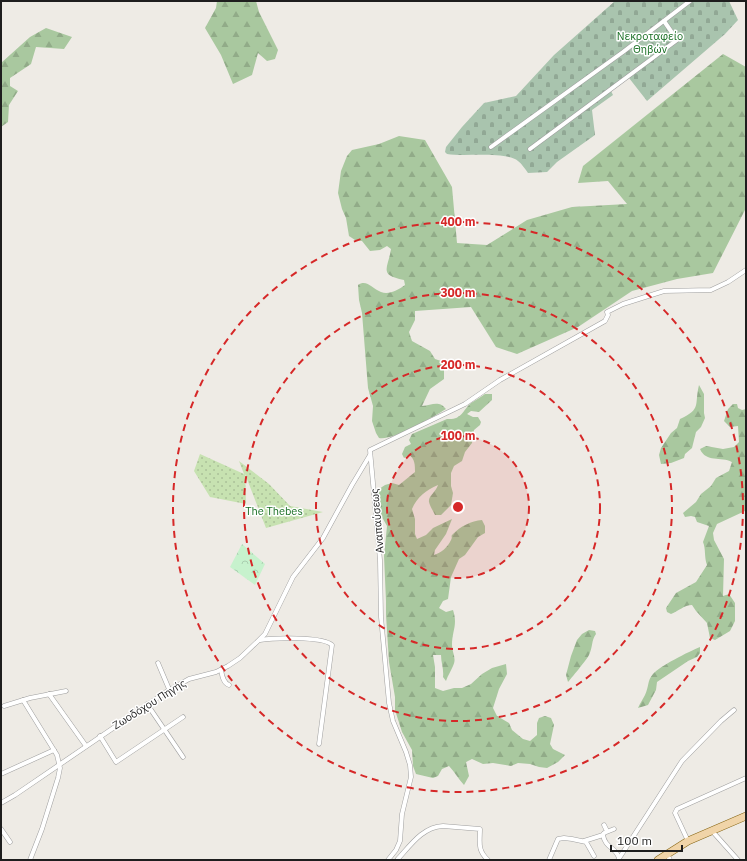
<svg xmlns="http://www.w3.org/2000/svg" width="747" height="861" font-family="'IBM Plex Sans',sans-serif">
<defs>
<pattern id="grass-dots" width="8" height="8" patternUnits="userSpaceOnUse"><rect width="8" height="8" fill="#c7e2b1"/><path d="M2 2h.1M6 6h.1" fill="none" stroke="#aac198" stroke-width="1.8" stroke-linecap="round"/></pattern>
<pattern id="forest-firs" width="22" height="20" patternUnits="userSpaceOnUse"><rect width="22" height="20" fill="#a9c89f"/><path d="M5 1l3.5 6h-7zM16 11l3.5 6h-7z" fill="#91ab88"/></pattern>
<pattern id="cemetery-stones" width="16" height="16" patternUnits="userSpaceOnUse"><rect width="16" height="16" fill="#a9c4ae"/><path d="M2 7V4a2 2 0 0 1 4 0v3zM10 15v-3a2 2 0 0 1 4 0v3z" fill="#91a895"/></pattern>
<pattern id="park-crowns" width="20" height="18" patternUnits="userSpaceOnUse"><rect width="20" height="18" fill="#c7f2cd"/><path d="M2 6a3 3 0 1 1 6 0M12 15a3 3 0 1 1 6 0" fill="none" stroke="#aacfb0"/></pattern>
</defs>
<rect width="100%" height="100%" fill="#eeebe5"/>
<!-- grass -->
<path fill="url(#grass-dots)" d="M200,454L244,474L239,461L269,484L290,506L323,512L266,528L245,474L246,504L210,497L194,471Z"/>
<!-- forest -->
<g fill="url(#forest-firs)">
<path d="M217,1H256L259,12L278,50L275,59L267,61L258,53L252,75L233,84L221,55L205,28L216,8Z"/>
<path d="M46,28L72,37L64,49L36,47L31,64L10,78V86L18,91L9,105L8,122L1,127V63L30,37Z"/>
<path d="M723,54L746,67V208L713,273L677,279L632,291L578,327L517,354L496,347L471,307L415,311V320L409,332L412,341L430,351L435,359L441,361L444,369V379L430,389L422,406C432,405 439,400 446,409C433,417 393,441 379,438L376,433L372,421L373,406L368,388L362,313L359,300L358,285C367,279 372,289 381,292C389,295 398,290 405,285L404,280C378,275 388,269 391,249L387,246L380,250L370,251L362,241L355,240L349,236L346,218L342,209L338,193L341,171L347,156L352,150L379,144L399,136L425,140L452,187L457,243L487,245L527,220L572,207L627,204L608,181L578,183L583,166Z"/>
<path d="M699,385L704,394V413L705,418L701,427L696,432L692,448L685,454L684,458L671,463L661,464L659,455L661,448L671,433L677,428L680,419C702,409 694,405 699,385Z"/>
<path d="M485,394H492V400L479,412L471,411L467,414L473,417H478L481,422L480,425L474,430L472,443L465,452L462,461L454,466L451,473V486L453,493L451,505L441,515H435C433,511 430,506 429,502C428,496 436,492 438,485C426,490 417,497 412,509L415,519V534L417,539L426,535L433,528L452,519L446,534L435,550L434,555C441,553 448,547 451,540C453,536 450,537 453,534C461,526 471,521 482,520L485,526V533L478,537L465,555L459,559L451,577L448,599L443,601L439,608L446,612L453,610C458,625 452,631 452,645C452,653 457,658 453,666C451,671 448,675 446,681L443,677C444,669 441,663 441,655H433L435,667V688L443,691L454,688H462L471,684L482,674L492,668L506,664L507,674L499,689L493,708L497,716L509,723L512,730L523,739L530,741L537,735V723L539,718L545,716L551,718L554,725L550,744L553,749L565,755L558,762L547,768L539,767L530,764L518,763L511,766L493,763L483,764L472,759L466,762L469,776L464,785C458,779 455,772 449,766L442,769L438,776L433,778L416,774L413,766L412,750L402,732L395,710V697L389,662L386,615V601L384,556L387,526L378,510L377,497L379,489L385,485L392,483L399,485L415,472C415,465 415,459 409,455L404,458L402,454L405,447L411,444L409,440L412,434L447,419C462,420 462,411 471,403C476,400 481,397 485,394Z"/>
<path d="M733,404H737L738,408L742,410L746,409V509L745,511L717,524L713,533L714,540L724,559L723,596L729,594L735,603V621L730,631L715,640L710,638L707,623L696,611L692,605C684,605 679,611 671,614L667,612L666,608L676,593L696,582L707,565C704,557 706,549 703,542L709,526L697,522L695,517L691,516L685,517L683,513L696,502L701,494L711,486L716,478L729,471L732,462C721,456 706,463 700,449L706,446L723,449L734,447L739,442L738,426L730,427L724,421L728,409Z"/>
<path d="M589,630L595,631L596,634C591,641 593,647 589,655C588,658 570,680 568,682L566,675L571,656L577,640L582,634Z"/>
<path d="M700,647V653L697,657L688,661L657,682L656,690L648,705L638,708C640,703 643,699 645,695C649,687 647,681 653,674C660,666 688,652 700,647Z"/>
</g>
<!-- cemetery -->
<path fill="url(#cemetery-stones)" d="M615,1H729L738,20L725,34L647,101L629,78L611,91L613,95L592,110L595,135L557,162L547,172L528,173C525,169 522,164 518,161C506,151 463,157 447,154L445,152L446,147L462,127L484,103L516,96L554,55Z"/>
<!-- park -->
<path fill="url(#park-crowns)" d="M242,544L265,564L255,585L230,567Z"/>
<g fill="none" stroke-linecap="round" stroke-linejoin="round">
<defs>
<g id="minor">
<path d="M491,147L623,52L690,1"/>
<path d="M530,149L677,40L664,21"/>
<path d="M260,640C272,638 323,636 332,645L319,744"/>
<path d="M158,663L169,689"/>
<path d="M221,670C222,675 223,683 229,685"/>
<path d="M49,694L86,746"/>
<path d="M23,700L57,755L60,768L58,778L42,829L30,860"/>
<path d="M147,704L183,757"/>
<path d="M4,706L30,698L66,691"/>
<path d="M100,736L116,762L183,717"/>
<path d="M1,774L54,750"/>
<path d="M1,803L15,795L166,692L189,679L216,672L228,666L240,658L259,640L265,634L293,577L323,538L352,485L370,455"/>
<path d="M604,825L607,831"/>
<path d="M1,829L10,842"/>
<path d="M614,829L604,833L603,835C605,848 616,847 619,858"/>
<path d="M713,832L738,860"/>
<path d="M584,841L603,835"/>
<path d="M688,841L675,813L677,809L746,778"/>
<path d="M667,854L670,860"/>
<path d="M388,860L396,850L400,841L402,814L411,777L410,765L406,752L393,721L389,703L381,617L380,560L370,450L465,404L500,380L605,321L608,315L607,312L623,304L664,291L711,290L728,282L746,270"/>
<path d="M397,860C410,846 422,827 443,826L480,829C480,842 477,850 488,860"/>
<path d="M549,860L558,839L564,838L572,839L586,842L594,856"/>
<path d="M618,860L682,761L721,721L734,710"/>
</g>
<path id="primary" d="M658,860L688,841L746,816"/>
</defs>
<!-- minor casing -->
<use href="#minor" stroke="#9f9f9f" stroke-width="5"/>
<!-- primary casing -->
<use href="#primary" stroke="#856412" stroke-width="8"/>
<!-- minor -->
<use href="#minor" stroke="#fff" stroke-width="4"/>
<!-- primary -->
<use href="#primary" stroke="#f0d4a8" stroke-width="7"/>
</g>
<!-- distance rings -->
<circle cx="458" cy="507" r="71" fill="#d62828" fill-opacity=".12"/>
<g fill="none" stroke="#d62828" stroke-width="2" stroke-dasharray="7 5">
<circle cx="458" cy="507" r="71"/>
<circle cx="458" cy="507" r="142"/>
<circle cx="458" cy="507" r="214"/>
<circle cx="458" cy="507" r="285"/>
</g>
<g text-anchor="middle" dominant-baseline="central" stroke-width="3" stroke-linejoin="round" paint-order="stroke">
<!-- park labels -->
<g font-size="11" fill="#196f24" stroke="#fff">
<text x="650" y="36">Νεκροταφείο<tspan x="650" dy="13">Θηβών</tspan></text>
<text x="274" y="511">The Thebes</text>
</g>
<!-- street labels -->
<g font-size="11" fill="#1e1e1e" stroke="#fff">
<text transform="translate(377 521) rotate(-95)">Αναπαύσεως</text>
<text transform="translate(149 704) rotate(-32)">Ζωοδόχου Πηγής</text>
</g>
</g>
<circle cx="458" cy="507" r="6" fill="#d62828" stroke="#fff" stroke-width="2"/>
<g font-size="12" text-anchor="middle" font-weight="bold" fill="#d62828" stroke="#fff" stroke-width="3" stroke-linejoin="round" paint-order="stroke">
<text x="458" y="226">400 m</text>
<text x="458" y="297">300 m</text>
<text x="458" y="369">200 m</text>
<text x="458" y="440">100 m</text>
</g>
<!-- border -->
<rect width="747" height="861" fill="none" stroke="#1e1e1e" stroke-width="4"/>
<!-- scale -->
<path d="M611 845v6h71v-6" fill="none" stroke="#1e1e1e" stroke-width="2"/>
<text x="617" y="845" font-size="12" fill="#1e1e1e" stroke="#ffffff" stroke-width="3" paint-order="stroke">100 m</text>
</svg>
